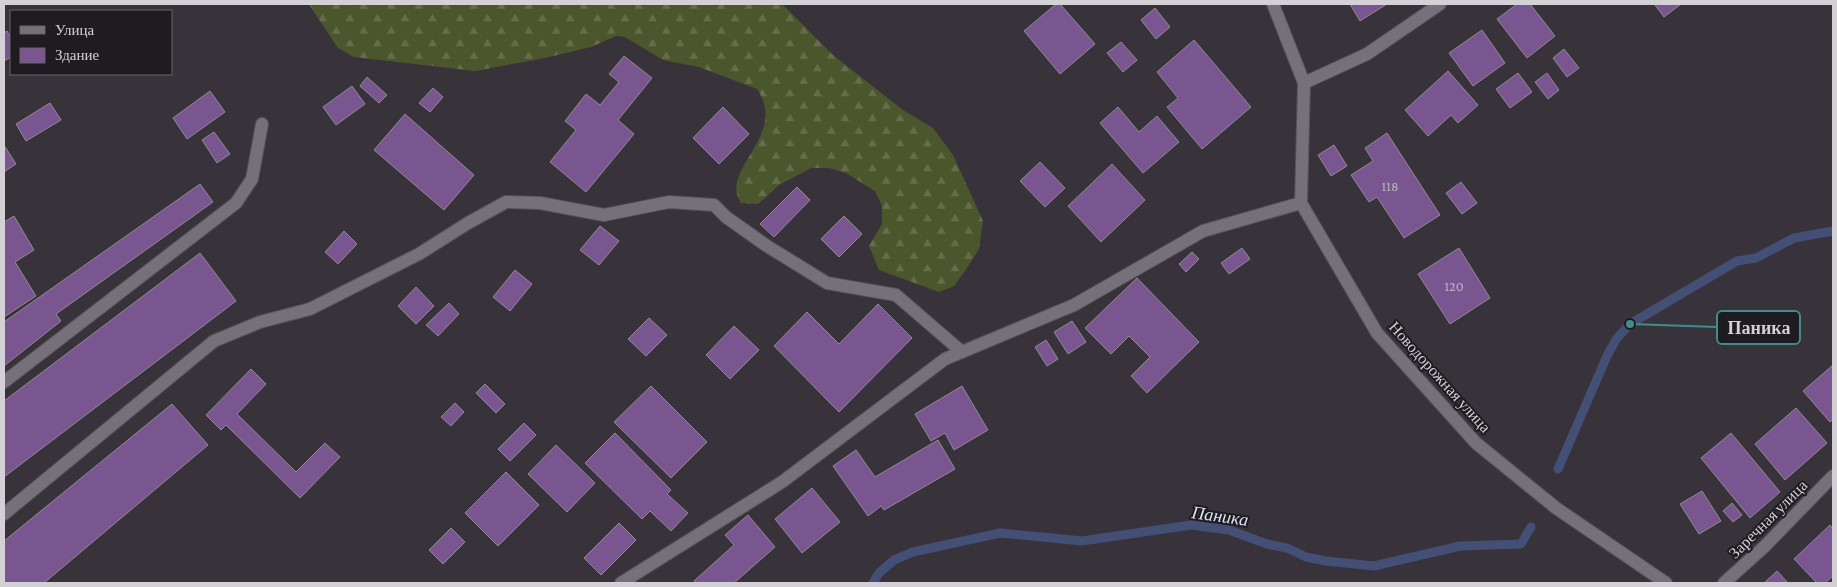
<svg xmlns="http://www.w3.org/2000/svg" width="1837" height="587" font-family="'Crimson Pro',serif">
<defs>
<pattern id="forest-firs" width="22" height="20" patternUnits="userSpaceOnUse" patternTransform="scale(1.25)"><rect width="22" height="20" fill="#4c562c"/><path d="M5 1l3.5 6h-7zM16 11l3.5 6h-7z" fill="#656d4a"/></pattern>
</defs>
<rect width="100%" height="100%" fill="#38333b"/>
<!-- forest -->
<path fill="url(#forest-firs)" d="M311,4H782L834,56L903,110L933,128L953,155L983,221L979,249L965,271L954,286L939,292L879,270L869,246L882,224V206L875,191L846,173L829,168H811L779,185L758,204L741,203C718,170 789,136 757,89L699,67L663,60L625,37L616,36L591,47L545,58L475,71L354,57L338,48L310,6Z"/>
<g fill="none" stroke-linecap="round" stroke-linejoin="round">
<!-- stream -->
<g stroke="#444f75" stroke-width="9">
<path d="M1558,469L1607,356L1617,338L1630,324L1737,261L1756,258L1794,238L1833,231"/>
<path d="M873,583L879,573L894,560L913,552L1000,533L1082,541L1191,525L1229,530L1267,544L1287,548L1306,557L1326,561L1374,566L1460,546L1521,544L1531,527"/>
</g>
</g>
<!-- building -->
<g fill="#7a5691" stroke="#8f8a93">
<path d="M1056,4H1060L1095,44L1060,74L1024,31Z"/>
<path d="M1350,4H1387L1360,21Z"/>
<path d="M1517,4H1530L1555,36L1527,58L1497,19Z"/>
<path d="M1657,4H1681L1664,17L1655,5Z"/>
<path d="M1155,8L1170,27L1156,39L1141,20Z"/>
<path d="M1482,30L1505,63L1473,86L1449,53Z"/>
<path d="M7,31L11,38V57L4,61V33Z"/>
<path d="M1194,40L1251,107L1202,149L1167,107L1178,98L1157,72Z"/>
<path d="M1121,42L1137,60L1123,72L1107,53Z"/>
<path d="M1564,49L1579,68L1567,77L1553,58Z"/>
<path d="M624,56L652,78L618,120L634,134L586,192L550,162L576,130L565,121L586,94L600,105L619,82L609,74Z"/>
<path d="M1448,71L1478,105L1458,123L1451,115L1428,136L1405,110Z"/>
<path d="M1518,73L1532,92L1510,108L1496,89Z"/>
<path d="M1547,73L1559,90L1548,99L1535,82Z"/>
<path d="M367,77L387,95L379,103L360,86Z"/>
<path d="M352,86L365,104L336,125L323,107Z"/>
<path d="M433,88L443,97L430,112L419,103Z"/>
<path d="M210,91L225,112L187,139L173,118Z"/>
<path d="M50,103L61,120L26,141L16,124Z"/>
<path d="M723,107L749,134L719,164L693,138Z"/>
<path d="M1118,107L1139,132L1157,116L1179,142L1143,173L1100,123Z"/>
<path d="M405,114L474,175L444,210L374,150Z"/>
<path d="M214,132L230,154L217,163L202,140Z"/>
<path d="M1387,133L1440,215L1404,238L1377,197L1369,202L1351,175L1373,161L1365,148Z"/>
<path d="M4,145L16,164L4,172Z"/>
<path d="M1334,145L1347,166L1331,176L1318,155Z"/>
<path d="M1040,162L1065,188L1045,207L1020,181Z"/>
<path d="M1112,164L1145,200L1101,242L1068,206Z"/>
<path d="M1461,182L1477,203L1462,214L1446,193Z"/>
<path d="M200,184L213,202L56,314L61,321L4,366V322Z"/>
<path d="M797,187L810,200L774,237L760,224Z"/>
<path d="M14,216L34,250L15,262L36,296L4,317V222Z"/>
<path d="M844,216L862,234L839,257L821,239Z"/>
<path d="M600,226L619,241L599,265L580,250Z"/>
<path d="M344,231L357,244L338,264L325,252Z"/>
<path d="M1242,248L1250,259L1229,274L1221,263Z"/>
<path d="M1459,248L1490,298L1450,324L1418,274Z"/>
<path d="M1192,252L1199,259L1186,272L1179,264Z"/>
<path d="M200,253L236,301L4,477V401Z"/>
<path d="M515,270L532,284L510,311L493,297Z"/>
<path d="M1137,278L1199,342L1147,393L1131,376L1150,357L1129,336L1111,354L1085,328Z"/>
<path d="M416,287L434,306L416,324L398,306Z"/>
<path d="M449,303L459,314L438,336L426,325Z"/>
<path d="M878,304L912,338L839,412L774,346L807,312L839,344Z"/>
<path d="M649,318L667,335L646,356L628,339Z"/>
<path d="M1072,321L1086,342L1068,354L1054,332Z"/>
<path d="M734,326L759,350L730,379L706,355Z"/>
<path d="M1046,340L1058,359L1047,366L1035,347Z"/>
<path d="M1833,365V419L1830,422L1803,391Z"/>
<path d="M251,369L266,384L237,414L296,472L325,443L340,457L300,498L226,425L221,430L206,415Z"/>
<path d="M485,384L505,404L496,413L476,393Z"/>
<path d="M651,386L707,442L671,478L614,422Z"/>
<path d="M962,386L988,430L954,450L945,433L931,441L915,414Z"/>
<path d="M455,403L464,412L451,426L441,417Z"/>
<path d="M172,404L208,445L44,583H4V541Z"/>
<path d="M1796,408L1827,443L1785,480L1755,444Z"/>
<path d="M524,423L536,435L510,461L498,449Z"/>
<path d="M615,433L671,490L667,494L688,513L671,531L650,511L642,519L585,463Z"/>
<path d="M1731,433L1780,492L1750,518L1701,458Z"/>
<path d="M938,440L955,469L884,510L881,506L868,516L833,466L856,450L875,477Z"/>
<path d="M556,445L595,483L567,512L528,474Z"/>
<path d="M506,472L539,505L498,546L465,513Z"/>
<path d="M812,488L840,522L802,553L775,519Z"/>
<path d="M1702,491L1721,521L1699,534L1680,504Z"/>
<path d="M1732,503L1742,515L1733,522L1723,511Z"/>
<path d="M748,515L775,547L734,583H696L694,581L734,545L725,535Z"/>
<path d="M619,523L636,540L601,575L584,558Z"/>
<path d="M1830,525L1833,529V576L1825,583H1817L1794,559Z"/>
<path d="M451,528L465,542L443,564L429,550Z"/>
<path d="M1777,571L1788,583H1764Z"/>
</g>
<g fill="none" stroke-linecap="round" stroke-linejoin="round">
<defs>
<g id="lane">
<path d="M4,382L236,203L252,179L262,124"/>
<path d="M4,514L214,341L260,322L310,309L419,254L468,223L506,202L540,203L604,215L669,202L714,205L726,217L767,246L827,283L896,295L962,352"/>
</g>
<g id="street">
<path d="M1273,4L1304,83L1301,203L1377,333L1476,443L1556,508L1666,583"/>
<path d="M1304,83L1367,54L1440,4"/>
<path d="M621,583L782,482L945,359L1074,305L1203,231L1301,203"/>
<path d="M1724,583L1765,546L1833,476"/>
</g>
</defs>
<!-- lane casing -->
<use href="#lane" stroke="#555158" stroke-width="14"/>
<!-- street casing -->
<use href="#street" stroke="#555158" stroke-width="14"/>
<!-- lane -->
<use href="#lane" stroke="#757079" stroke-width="12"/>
<!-- street -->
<use href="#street" stroke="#757079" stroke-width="12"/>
</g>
<g text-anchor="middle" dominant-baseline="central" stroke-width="4" stroke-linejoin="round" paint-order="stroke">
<!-- number labels -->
<g font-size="14" fill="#bdb2c5">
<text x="1390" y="186">118</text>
<text x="1454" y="286">120</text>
</g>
<!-- street labels -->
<g font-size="16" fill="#d3d0d6" stroke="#1e1c20">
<text transform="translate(1440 377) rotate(48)">Новодорожная улица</text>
<text transform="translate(1768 519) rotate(-45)">Заречная улица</text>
</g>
<!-- water labels -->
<g font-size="18" font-style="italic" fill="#dbe4f6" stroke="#1e1c20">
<text transform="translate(1220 516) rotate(8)">Паника</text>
</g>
</g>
<!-- callouts -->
<path fill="none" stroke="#408c88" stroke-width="2" d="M1630 324L1717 327"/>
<circle fill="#408c88" stroke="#1e1c20" stroke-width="2" cx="1630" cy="324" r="5"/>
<rect fill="#1e1c20" stroke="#408c88" stroke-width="2" x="1717" y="311" width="83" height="33" rx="5"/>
<g font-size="18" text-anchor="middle" font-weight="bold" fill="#d3d0d6">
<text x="1759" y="334">Паника</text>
</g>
<!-- border -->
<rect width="1837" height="587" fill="none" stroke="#d3d0d6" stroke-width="10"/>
<!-- legend -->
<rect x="10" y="10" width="162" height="65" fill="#1e1c20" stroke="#666469"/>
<rect x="20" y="26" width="25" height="8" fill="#757079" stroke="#666469"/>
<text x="55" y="35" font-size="15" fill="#d3d0d6">Улица</text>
<rect x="20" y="48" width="25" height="15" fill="#7a5691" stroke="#666469"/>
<text x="55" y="60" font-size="15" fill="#d3d0d6">Здание</text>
</svg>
